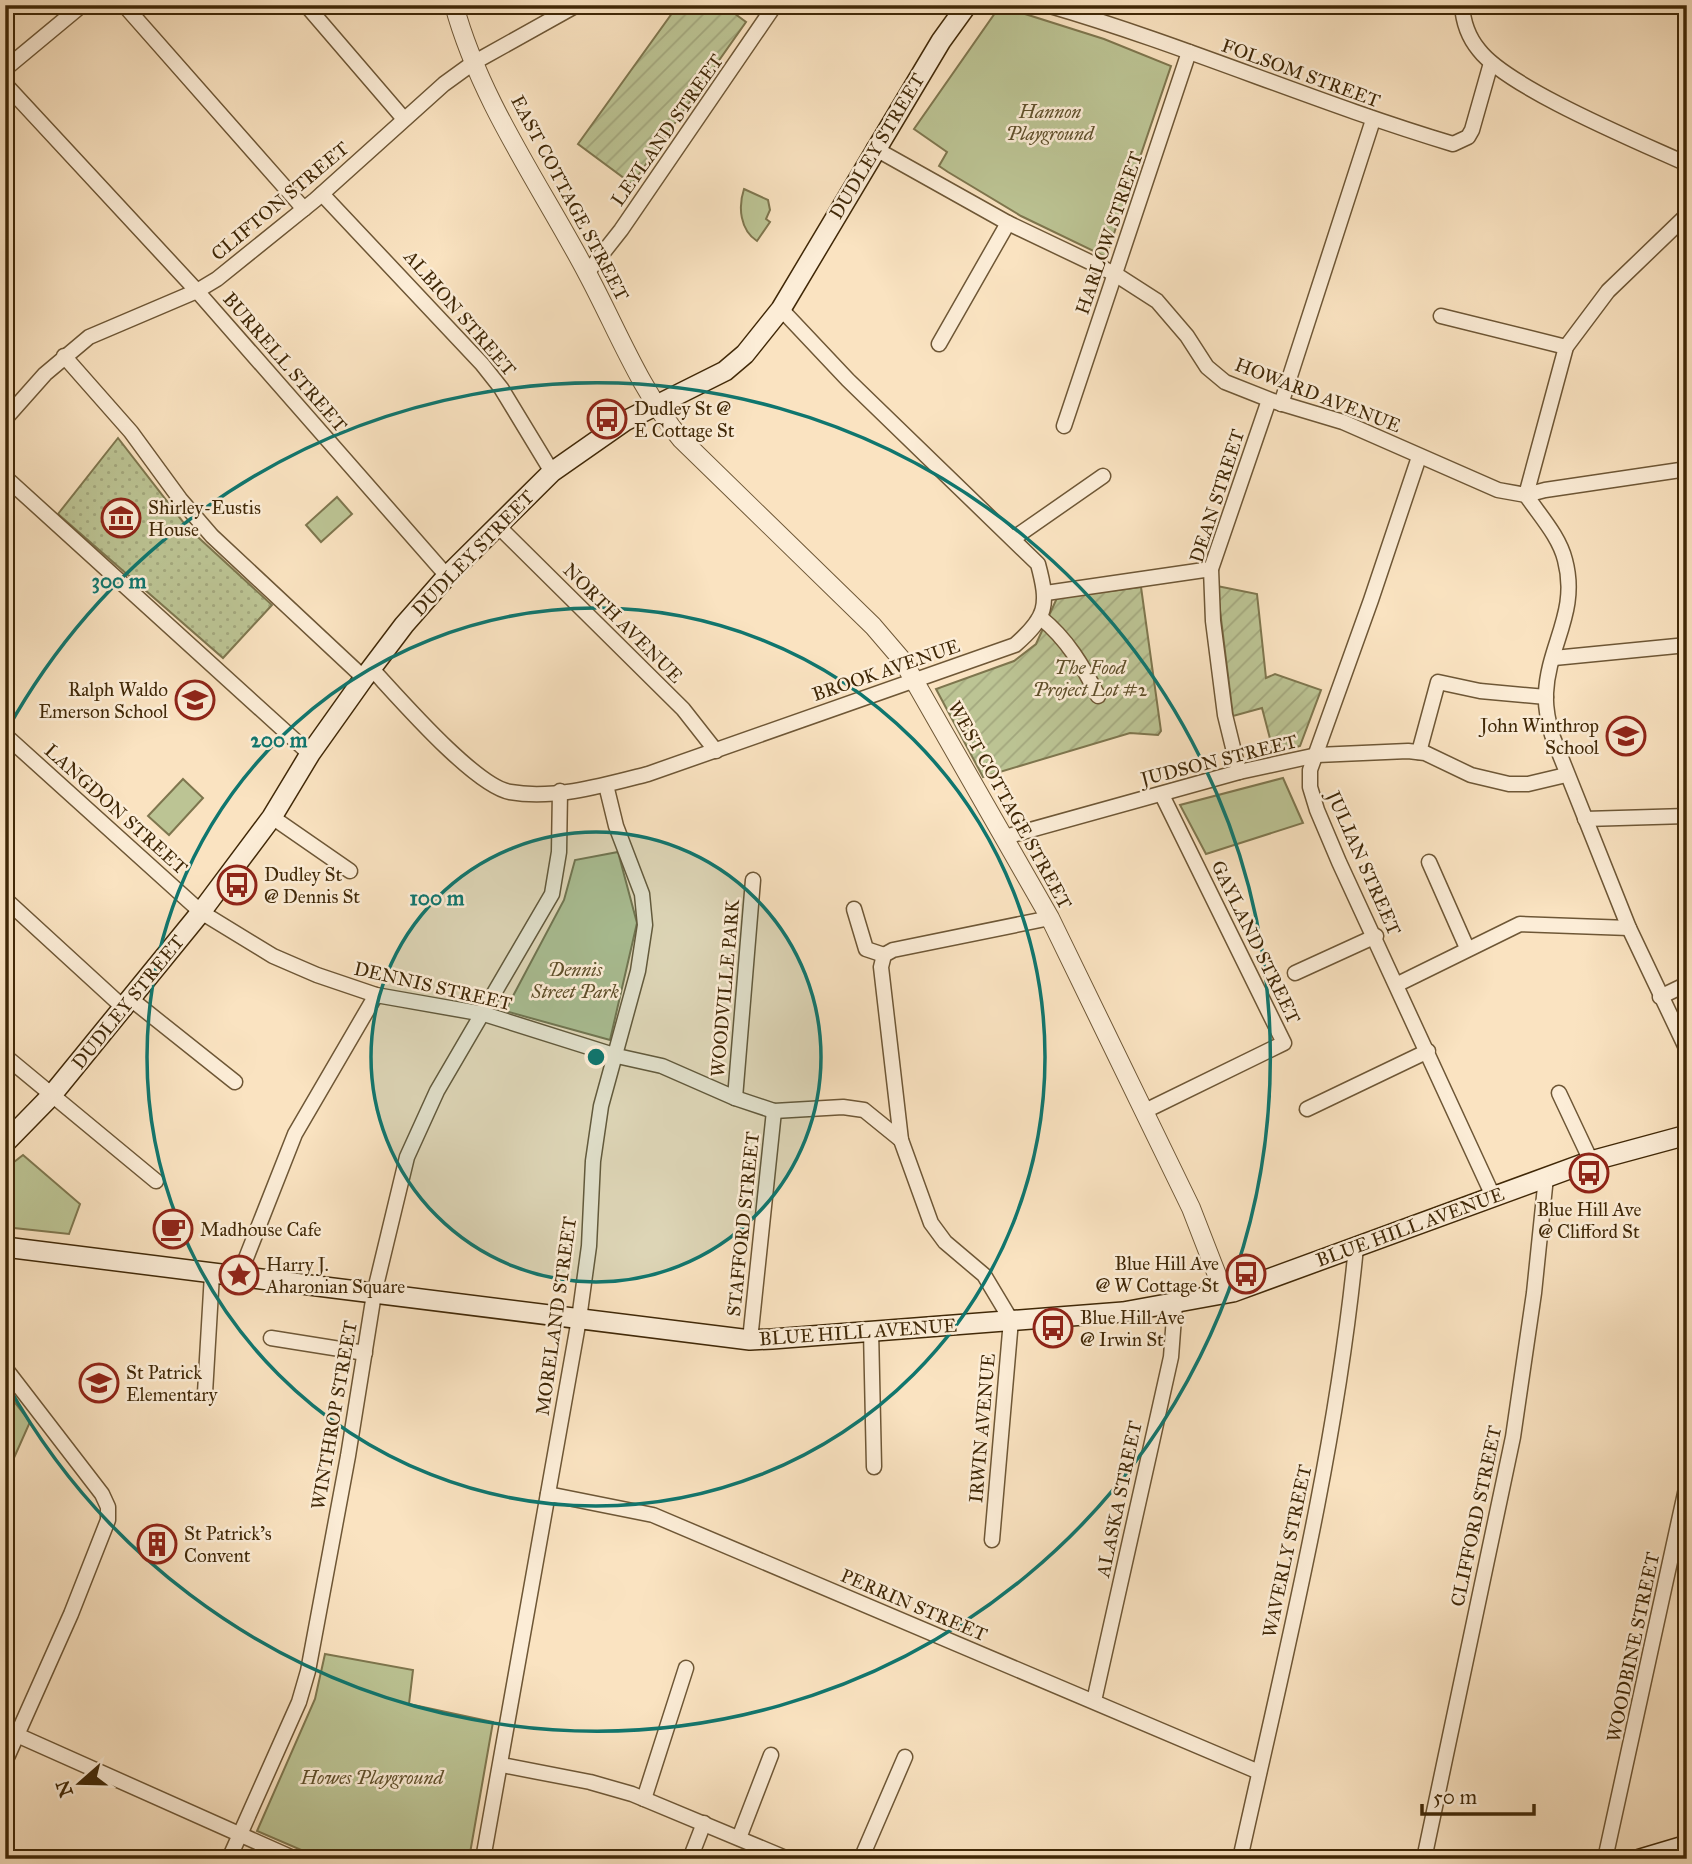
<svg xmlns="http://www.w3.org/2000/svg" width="1692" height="1864" font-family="'IM FELL Great Primer',serif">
<defs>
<pattern id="grass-dots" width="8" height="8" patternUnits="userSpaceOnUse" patternTransform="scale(1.75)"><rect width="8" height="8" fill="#bcc494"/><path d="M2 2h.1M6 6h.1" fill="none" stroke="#a3a87e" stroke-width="1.8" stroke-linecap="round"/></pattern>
<pattern id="garden-furrows" width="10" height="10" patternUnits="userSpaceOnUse" patternTransform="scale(1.75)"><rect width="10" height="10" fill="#bcc494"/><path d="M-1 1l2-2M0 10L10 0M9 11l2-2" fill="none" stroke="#a3a87e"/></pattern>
</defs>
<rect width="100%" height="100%" fill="#fae3c1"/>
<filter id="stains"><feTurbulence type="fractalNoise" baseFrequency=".00286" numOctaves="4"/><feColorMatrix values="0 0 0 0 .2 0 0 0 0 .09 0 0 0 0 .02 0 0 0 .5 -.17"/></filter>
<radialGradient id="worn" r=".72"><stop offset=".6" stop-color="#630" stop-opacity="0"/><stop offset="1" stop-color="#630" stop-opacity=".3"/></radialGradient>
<!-- grass -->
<path fill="url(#grass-dots)" stroke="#7e764e" stroke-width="2" d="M118,438L187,527L272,605L223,658L58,514Z"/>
<!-- park -->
<g fill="#bcc494" stroke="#7e764e" stroke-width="2">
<path d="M1000,6L1104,39L1171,66L1106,257L1021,216L948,172L939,166L947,152L914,129Z"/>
<path d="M744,189L768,200L770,210L766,219L770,222L757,241C740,230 738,207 744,189Z"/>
<path d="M337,497L352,514L321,542L306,525Z"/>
<path d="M1283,778L1303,823L1206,854L1180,805Z"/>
<path d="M183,779L203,798L169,835L148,816Z"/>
<path d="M618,852L637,923L610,1040L505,1011L564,900L575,860Z"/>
<path d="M23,1155L80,1204L69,1234L5,1227V1169Z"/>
<path d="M5,1390L30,1422L5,1478Z"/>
<path d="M325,1654L413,1670L409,1704L493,1722L469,1859H322L257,1831L315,1699Z"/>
</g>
<!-- garden -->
<g fill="url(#garden-furrows)" stroke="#7e764e" stroke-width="2">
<path d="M678,5H723L746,22L632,184L578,144Z"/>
<path d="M1217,586L1257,594L1266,678L1275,674L1321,690L1300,746L1274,754L1262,708L1233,716Z"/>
<path d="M1141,587L1161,731L1158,735L1130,733L983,777L936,689L1014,661L1036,644L1057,598Z"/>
</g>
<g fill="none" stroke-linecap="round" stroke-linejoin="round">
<defs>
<g id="minor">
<path d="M124,5L304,209"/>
<path d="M306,5L404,119"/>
<path d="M1047,5C1185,45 1316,103 1453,144L1468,137L1472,130L1491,63"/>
<path d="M1462,5C1463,21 1469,38 1479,50C1508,88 1639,142 1687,164"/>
<path d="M5,69L82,5"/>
<path d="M5,84L197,291L447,576"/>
<path d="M874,148L1008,223L1115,274L1157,301L1187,336L1207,367L1225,382L1273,401L1343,422L1498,490L1526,495L1545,490L1687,469"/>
<path d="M322,194L482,364L501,388L552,472"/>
<path d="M1687,215L1608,291L1566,347L1526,495C1540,516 1559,536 1565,560C1579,612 1548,645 1546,693C1545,708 1548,721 1552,735L1629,928L1687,1050"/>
<path d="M587,273L621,230L775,5"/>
<path d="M1441,316L1566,347"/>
<path d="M939,344L1008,223"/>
<path d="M64,356L131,432L180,499L212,536L364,678"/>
<path d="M1281,404L1373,120"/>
<path d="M5,419L45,374L89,337L197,291L217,279L315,200L444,84L473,63L577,5"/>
<path d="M1064,426L1189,52"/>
<path d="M1419,457L1371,600L1310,770V787L1317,810L1339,862L1493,1196"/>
<path d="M5,477L310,754"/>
<path d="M499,527L683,709L716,751"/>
<path d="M1014,538L1103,476"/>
<path d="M1046,593L1211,569"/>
<path d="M1041,618C1067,639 1083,666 1098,696"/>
<path d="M1554,658L1687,645"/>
<path d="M372,669C399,698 475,786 510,792C554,800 605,785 648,774L1015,645C1047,617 1049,605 1038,564L848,380L781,309"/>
<path d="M5,735L201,912L273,956L317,975L376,995L484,1014L617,1056L662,1066L735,1098L774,1111L843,1107L864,1110L901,1140"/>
<path d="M1419,752L1438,682L1480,691L1546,697"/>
<path d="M1239,772L1225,715L1213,621L1211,569L1269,400"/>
<path d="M272,817L350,871"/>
<path d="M1585,819L1687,816"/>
<path d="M1005,837L1239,772L1317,755L1408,751L1425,753L1471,775L1509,784H1528L1566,775"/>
<path d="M1429,862L1467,948"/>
<path d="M5,899L125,1009"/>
<path d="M854,909L866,949L884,955"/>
<path d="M1295,973L1376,936"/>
<path d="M1398,984L1520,924L1629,928"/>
<path d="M1660,997L1687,984"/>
<path d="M132,1000L235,1082"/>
<path d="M5,1056L156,1181"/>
<path d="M1559,1093L1591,1161"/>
<path d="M735,1098L753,880"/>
<path d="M1307,1109L1428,1051"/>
<path d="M1145,1111L1284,1043L1162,795"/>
<path d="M239,1276L295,1134L376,995"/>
<path d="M871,1330L874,1467"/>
<path d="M271,1338L365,1353"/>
<path d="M750,1340L774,1111"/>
<path d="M5,1368L102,1494L108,1507V1520L71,1614L5,1762"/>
<path d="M205,1393L212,1274"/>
<path d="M548,1494L653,1515L1259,1772"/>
<path d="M992,1540L1011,1320L984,1275L945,1242L931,1223L901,1140L881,967L884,955L893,950L1050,918"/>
<path d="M1094,1701L1171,1357L1175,1304"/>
<path d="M17,1735L295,1859"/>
<path d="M502,1765L590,1782L632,1794L788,1859"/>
<path d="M644,1799L686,1668"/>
<path d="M739,1838L771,1755"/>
<path d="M229,1859L299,1702L308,1671L348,1456L374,1294L407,1157L437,1091L552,894L559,852L560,791"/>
<path d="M483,1859L579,1319L589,1246L593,1161L601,1106L638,971L645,925L642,894L616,826L606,785"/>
<path d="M690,1859L704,1823"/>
<path d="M861,1859L905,1757"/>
<path d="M1240,1859C1285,1656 1336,1454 1356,1247"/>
<path d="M1424,1859L1513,1437L1534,1293L1546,1177"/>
<path d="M1605,1859L1687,1484"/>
</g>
<path id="tertiary" d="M454,5C480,101 541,186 587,273C617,329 640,390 681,439L873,626L903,661L1050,918L1191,1208L1224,1293"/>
<g id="secondary">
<path d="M5,1143L51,1096L201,912L272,817L310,754L364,678L404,625L447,576L552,472L625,421L725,371L745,354L781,309L941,41L967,5"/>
<path d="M5,1247L750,1340L772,1339L1123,1312L1233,1292L1591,1161L1687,1135"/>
<path d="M1640,1859L1687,1845"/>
</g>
</defs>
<!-- minor casing -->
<use href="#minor" stroke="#6e5736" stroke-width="17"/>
<!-- tertiary casing -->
<use href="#tertiary" stroke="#6e5736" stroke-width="20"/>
<!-- secondary casing -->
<use href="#secondary" stroke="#402807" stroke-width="22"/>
<!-- minor -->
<use href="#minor" stroke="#fcedd7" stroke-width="14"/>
<!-- tertiary -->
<use href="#tertiary" stroke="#fcedd7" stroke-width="18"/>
<!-- secondary -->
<use href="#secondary" stroke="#fcedd7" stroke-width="19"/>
</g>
<!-- distance rings -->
<circle cx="596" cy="1057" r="225" fill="#0f766e" fill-opacity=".12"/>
<g fill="none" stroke="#0f766e" stroke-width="3.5">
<circle cx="596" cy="1057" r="225"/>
<circle cx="596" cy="1057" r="449"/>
<path d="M7 730A674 674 0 1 1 7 1384"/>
</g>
<!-- icons -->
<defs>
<symbol id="bus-ring" viewBox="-11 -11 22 22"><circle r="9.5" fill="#fcedd7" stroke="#8f2418" stroke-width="1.5"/><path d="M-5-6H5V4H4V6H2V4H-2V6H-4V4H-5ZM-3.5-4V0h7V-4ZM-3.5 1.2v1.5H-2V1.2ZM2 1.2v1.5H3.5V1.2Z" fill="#8f2418"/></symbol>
<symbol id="museum-ring" viewBox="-11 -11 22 22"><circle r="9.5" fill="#fcedd7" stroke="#8f2418" stroke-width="1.5"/><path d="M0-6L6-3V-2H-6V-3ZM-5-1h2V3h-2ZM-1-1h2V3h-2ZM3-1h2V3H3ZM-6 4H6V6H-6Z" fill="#8f2418"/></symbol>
<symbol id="school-ring" viewBox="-11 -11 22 22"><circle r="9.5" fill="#fcedd7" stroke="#8f2418" stroke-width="1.5"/><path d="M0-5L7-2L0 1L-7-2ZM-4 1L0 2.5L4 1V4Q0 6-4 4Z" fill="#8f2418"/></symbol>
<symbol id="cafe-ring" viewBox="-11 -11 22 22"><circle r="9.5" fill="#fcedd7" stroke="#8f2418" stroke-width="1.5"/><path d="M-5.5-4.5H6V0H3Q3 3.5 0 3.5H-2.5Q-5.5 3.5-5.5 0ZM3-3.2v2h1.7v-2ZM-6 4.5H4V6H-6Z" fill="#8f2418"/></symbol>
<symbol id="sight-ring" viewBox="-11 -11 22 22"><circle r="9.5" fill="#fcedd7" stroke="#8f2418" stroke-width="1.5"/><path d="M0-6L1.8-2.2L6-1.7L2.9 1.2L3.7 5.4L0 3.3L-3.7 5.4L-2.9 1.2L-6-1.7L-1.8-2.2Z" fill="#8f2418"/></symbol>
<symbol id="building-ring" viewBox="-11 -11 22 22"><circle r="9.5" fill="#fcedd7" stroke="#8f2418" stroke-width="1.5"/><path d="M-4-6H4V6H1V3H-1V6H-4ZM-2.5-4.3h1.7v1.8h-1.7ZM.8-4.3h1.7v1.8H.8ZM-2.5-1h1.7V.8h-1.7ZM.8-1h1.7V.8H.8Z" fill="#8f2418"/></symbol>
</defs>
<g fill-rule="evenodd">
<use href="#bus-ring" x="585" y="397" width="44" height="44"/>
<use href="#museum-ring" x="99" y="496" width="44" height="44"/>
<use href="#school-ring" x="173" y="678" width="44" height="44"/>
<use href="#school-ring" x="1604" y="714" width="44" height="44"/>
<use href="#bus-ring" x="215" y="863" width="44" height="44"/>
<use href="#bus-ring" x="1567" y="1151" width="44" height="44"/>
<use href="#cafe-ring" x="151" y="1207" width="44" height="44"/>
<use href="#bus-ring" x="1224" y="1252" width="44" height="44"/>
<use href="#sight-ring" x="217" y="1253" width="44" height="44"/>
<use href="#bus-ring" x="1031" y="1306" width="44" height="44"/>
<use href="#school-ring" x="77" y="1361" width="44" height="44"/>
<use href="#building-ring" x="135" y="1522" width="44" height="44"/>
</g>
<g text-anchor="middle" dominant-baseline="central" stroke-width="5" stroke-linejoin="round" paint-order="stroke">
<!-- street labels -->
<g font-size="19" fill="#402807" stroke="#fcedd7">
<text transform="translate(1301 73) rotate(20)">FOLSOM STREET</text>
<text transform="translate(667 130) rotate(-55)">LEYLAND STREET</text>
<text transform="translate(877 146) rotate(-59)">DUDLEY STREET</text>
<text transform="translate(570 198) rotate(62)">EAST COTTAGE STREET</text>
<text transform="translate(280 201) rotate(-40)">CLIFTON STREET</text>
<text transform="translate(1109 233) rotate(-71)">HARLOW STREET</text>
<text transform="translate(460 313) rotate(49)">ALBION STREET</text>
<text transform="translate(285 362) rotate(49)">BURRELL STREET</text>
<text transform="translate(1318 395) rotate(21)">HOWARD AVENUE</text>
<text transform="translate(1217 496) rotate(-72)">DEAN STREET</text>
<text transform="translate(473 553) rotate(-46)">DUDLEY STREET</text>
<text transform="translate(623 623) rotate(45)">NORTH AVENUE</text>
<text transform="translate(886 670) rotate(-19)">BROOK AVENUE</text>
<text transform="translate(1219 760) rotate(-14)">JUDSON STREET</text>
<text transform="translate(1010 805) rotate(61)">WEST COTTAGE STREET</text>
<text transform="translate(116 809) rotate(42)">LANGDON STREET</text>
<text transform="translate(1364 863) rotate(66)">JULIAN STREET</text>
<text transform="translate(1256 942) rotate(64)">GAYLAND STREET</text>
<text transform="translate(433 986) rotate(13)">DENNIS STREET</text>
<text transform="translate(725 988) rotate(-85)">WOODVILLE PARK</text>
<text transform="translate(128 1002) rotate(-51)">DUDLEY STREET</text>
<text transform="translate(743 1224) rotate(-84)">STAFFORD STREET</text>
<text transform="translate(1410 1227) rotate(-20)">BLUE HILL AVENUE</text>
<text transform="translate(556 1316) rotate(-82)">MORELAND STREET</text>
<text transform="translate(858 1332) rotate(-4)">BLUE HILL AVENUE</text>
<text transform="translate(334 1415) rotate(-80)">WINTHROP STREET</text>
<text transform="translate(982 1428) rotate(-85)">IRWIN AVENUE</text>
<text transform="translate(1119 1499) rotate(-78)">ALASKA STREET</text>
<text transform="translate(1476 1516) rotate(-78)">CLIFFORD STREET</text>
<text transform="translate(1287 1551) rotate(-78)">WAVERLY STREET</text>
<text transform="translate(914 1605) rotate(23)">PERRIN STREET</text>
<text transform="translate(1633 1647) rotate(-78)">WOODBINE STREET</text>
</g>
<!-- park labels -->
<g font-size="19" font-style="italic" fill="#5f4f2a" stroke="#fcedd7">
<text x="1050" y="111">Hannon<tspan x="1050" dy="22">Playground</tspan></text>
<text x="1090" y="667">The Food<tspan x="1090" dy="22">Project Lot #2</tspan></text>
<text x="575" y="969">Dennis<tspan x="575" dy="22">Street Park</tspan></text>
<text x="372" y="1777">Howes Playground</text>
</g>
<!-- poi labels -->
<g font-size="19" fill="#402807" stroke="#fcedd7" text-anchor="start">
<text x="634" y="408">Dudley St @<tspan x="634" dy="22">E Cottage St</tspan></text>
<text x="148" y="507">Shirley-Eustis<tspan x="148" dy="22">House</tspan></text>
<text x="168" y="689" text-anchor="end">Ralph Waldo<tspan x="168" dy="22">Emerson School</tspan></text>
<text x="1599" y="725" text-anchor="end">John Winthrop<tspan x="1599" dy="22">School</tspan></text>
<text x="264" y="874">Dudley St<tspan x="264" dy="22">@ Dennis St</tspan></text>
<text x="1589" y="1209" text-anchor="middle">Blue Hill Ave<tspan x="1589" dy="22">@ Clifford St</tspan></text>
<text x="200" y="1229">Madhouse Cafe</text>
<text x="1219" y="1263" text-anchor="end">Blue Hill Ave<tspan x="1219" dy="22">@ W Cottage St</tspan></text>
<text x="266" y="1264">Harry J.<tspan x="266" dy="22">Aharonian Square</tspan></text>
<text x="1080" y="1317">Blue Hill Ave<tspan x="1080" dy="22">@ Irwin St</tspan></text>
<text x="126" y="1372">St Patrick<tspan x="126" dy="22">Elementary</tspan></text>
<text x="184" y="1533">St Patrick's<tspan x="184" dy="22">Convent</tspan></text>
</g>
</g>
<circle cx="596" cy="1057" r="10" fill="#0f766e" stroke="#fcedd7" stroke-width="3.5"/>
<g font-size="21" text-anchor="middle" font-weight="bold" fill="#0f766e" stroke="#fcedd7" stroke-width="5" stroke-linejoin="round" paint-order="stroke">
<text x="119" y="588">300 m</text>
<text x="279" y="747">200 m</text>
<text x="437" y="905">100 m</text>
</g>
<!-- margin -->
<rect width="1692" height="1864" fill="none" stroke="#fae3c1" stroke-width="28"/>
<rect x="7" y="7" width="1678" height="1850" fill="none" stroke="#402807" stroke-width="3.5"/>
<rect x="14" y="14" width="1664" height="1836" fill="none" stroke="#402807" stroke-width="2"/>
<!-- north arrow -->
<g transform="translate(80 1783) rotate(250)" stroke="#fcedd7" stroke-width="5" paint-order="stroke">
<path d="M0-5L12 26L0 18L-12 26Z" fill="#402807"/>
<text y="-10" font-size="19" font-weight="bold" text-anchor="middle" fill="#402807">N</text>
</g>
<!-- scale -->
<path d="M1422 1804v10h112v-10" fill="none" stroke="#402807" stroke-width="3.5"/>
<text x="1433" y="1804" font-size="21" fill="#402807" stroke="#fcedd7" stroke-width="5" paint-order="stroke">50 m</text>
<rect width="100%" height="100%" filter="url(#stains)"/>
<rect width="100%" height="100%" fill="url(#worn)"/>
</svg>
